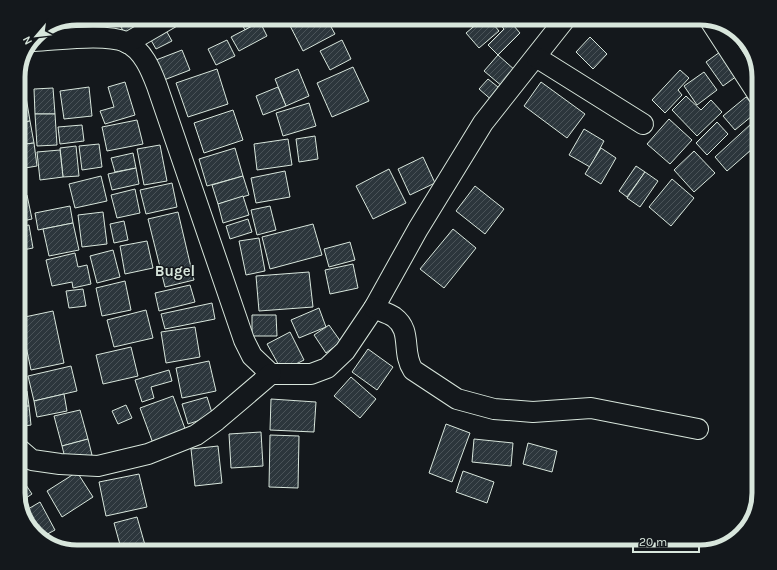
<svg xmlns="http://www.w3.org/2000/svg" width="777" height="570" font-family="Karla,sans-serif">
<defs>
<pattern id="building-hatch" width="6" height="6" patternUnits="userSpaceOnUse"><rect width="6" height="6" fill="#2c363c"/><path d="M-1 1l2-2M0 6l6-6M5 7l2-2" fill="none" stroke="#4a5358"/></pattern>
</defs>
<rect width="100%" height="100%" fill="#14181c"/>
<!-- building -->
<g fill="url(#building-hatch)" stroke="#d8e6dc">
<path d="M124,18H136L144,30L128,39L118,22Z"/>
<path d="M136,18H163L144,30Z"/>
<path d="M239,18H258L260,22L245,30Z"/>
<path d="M286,18H326L335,34L303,51Z"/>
<path d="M484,18H488L499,31L479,48L466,33Z"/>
<path d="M495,18H507L520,33L498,55L488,45L504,29Z"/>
<path d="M260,22L267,36L239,51L231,37Z"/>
<path d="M163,25L172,41L156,49L147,33Z"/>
<path d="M590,37L607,54L593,69L576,52Z"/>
<path d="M227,40L235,56L216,65L208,49Z"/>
<path d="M342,40L351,59L330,70L320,51Z"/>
<path d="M747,46L754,57L759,75L752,80L735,54Z"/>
<path d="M182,50L190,70L164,80L156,60Z"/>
<path d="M720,52L737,76L723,86L706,62Z"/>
<path d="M498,55L516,71L503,87L484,71Z"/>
<path d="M353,67L369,101L332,117L317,83Z"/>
<path d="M217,69L228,104L188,117L176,83Z"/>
<path d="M298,69L309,96L286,106L275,79Z"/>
<path d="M680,70L689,78L678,90L682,95L665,113L652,100Z"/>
<path d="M704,72L717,90L697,105L684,86Z"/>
<path d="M488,79L503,91L494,102L479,89Z"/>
<path d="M125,82L135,115L105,124L100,111L114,107L108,87Z"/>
<path d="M541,82L585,114L567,138L524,106Z"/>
<path d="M89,87L92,116L64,119L60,91Z"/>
<path d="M278,87L286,106L263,115L256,96Z"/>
<path d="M53,88L55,114H35L34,89Z"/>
<path d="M25,91L30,121L18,123V92Z"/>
<path d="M686,96L701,110L711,100L722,112L697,136L672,110Z"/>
<path d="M746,97L758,111L735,130L723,116Z"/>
<path d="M309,103L316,126L283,136L276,113Z"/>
<path d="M233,110L243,140L204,153L194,123Z"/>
<path d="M35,114H55L57,145L37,146Z"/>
<path d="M669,119L692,140L670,164L647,144Z"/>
<path d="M137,120L143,144L107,151L102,127Z"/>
<path d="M30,121L34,143L18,145V123Z"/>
<path d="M717,122L728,134L707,155L696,143Z"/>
<path d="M752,123L759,131V143L727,171L715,157Z"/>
<path d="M82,125L84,141L60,144L58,127Z"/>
<path d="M584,129L604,141L590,167L569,155Z"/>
<path d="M315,136L318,159L299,162L296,139Z"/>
<path d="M288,139L292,165L257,170L254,144Z"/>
<path d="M34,143L37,166L19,169L18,145Z"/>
<path d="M99,144L102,167L82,170L79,146Z"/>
<path d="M160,145L167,181L144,185L137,149Z"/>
<path d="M76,146L79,176L63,177L60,148Z"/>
<path d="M235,148L243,176L207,186L199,159Z"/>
<path d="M601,148L616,158L601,184L585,174Z"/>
<path d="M60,150L63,177L40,180L37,152Z"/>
<path d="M694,151L715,173L694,192L674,170Z"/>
<path d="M133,153L136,168L115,172L111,158Z"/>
<path d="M423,157L435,183L410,195L398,169Z"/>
<path d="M636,166L645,172L627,197L619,191Z"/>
<path d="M136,168L139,184L112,190L108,174Z"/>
<path d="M389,169L406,203L373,219L356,186Z"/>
<path d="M285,171L290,197L256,203L251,178Z"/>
<path d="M645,172L658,181L640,207L627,198Z"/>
<path d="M101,176L107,201L75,208L69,184Z"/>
<path d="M243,176L249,195L218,204L212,185Z"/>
<path d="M672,179L694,198L671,226L649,207Z"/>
<path d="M172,183L177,207L146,214L140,190Z"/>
<path d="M475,186L504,209L485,234L456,211Z"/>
<path d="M135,189L140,213L117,218L111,195Z"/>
<path d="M27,195L32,219L18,222V197Z"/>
<path d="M243,196L249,215L223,223L218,204Z"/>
<path d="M70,206L73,223L38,230L35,213Z"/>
<path d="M270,206L276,230L257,235L251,210Z"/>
<path d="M103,212L107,244L82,247L78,215Z"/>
<path d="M178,212L194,280L165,287L148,219Z"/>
<path d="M248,219L252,232L230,239L226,226Z"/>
<path d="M124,221L128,240L114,243L110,224Z"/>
<path d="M73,223L79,250L49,256L43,229Z"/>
<path d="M313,224L322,255L270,269L262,237Z"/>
<path d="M29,225L33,248L18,251V227Z"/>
<path d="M453,229L476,248L444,288L420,269Z"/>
<path d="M259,238L265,271L246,275L239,241Z"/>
<path d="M147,241L153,268L125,274L120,246Z"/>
<path d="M350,242L355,260L329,267L324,249Z"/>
<path d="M113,250L120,277L97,283L90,256Z"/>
<path d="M75,253L78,267L87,265L91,284L73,288L72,282L52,286L46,260Z"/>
<path d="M353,264L358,288L330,294L325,270Z"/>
<path d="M309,272L313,307L259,311L256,276Z"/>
<path d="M125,281L131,310L102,316L96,288Z"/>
<path d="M190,285L195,302L159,311L155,293Z"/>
<path d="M83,289L86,306L69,308L66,291Z"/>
<path d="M212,303L215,319L165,329L161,314Z"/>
<path d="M319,308L326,327L299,338L291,320Z"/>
<path d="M146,310L153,338L114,347L107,320Z"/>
<path d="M53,311L64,363L31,370L20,318Z"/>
<path d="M252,315H276L277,336H252Z"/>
<path d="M329,325L341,342L326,353L314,335Z"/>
<path d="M195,327L200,357L166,363L161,332Z"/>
<path d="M290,332L304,360L282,371L267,344Z"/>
<path d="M131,347L138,376L103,384L96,355Z"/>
<path d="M368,349L393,367L377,390L352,372Z"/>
<path d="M209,361L216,391L182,398L176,368Z"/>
<path d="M71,366L77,391L34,401L28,376Z"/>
<path d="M169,370L172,381L151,387L154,398L142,402L135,380Z"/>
<path d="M351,377L376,399L360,418L334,396Z"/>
<path d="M27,391L29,406L18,407V392Z"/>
<path d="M64,394L67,411L37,417L34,401Z"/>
<path d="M173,396L187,434L154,446L140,408Z"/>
<path d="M207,397L213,416L188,424L182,404Z"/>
<path d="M271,399L316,402L314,432L270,430Z"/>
<path d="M126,405L132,418L118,424L112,411Z"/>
<path d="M29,406L31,425L18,427V407Z"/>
<path d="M80,410L88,439L62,446L54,416Z"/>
<path d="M446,424L470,433L452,482L429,473Z"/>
<path d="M261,432L263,466L231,468L229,434Z"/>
<path d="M270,435L299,436L298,488L269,487Z"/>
<path d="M88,439L92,455L66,462L62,446Z"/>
<path d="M474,439L513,443L511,466L472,462Z"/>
<path d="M528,443L557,451L552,472L523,464Z"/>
<path d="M218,446L222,483L195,486L191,449Z"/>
<path d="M463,471L494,482L487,503L456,492Z"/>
<path d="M77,472L93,497L62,517L47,491Z"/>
<path d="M18,473L32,494L20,502L18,497Z"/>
<path d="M139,474L147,507L106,516L99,482Z"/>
<path d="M40,502L55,530L40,538L26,522L23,512Z"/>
<path d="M137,517L147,552H122L114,523Z"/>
</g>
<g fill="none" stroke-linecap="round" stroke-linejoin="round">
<defs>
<g id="minor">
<path d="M711,22L759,96"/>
<path d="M34,41C58,40 105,33 126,42C143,50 151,70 157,86L244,340L252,356L271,374H311L327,368L345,351L374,308L418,229L483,123L566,18"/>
<path d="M127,43L170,18"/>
<path d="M536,57L643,124"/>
<path d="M374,308C380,311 388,313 394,317C413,331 401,352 413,370L457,399L494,409L533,412L591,408L698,429"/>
<path d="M18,448L32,460L60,464L98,466L148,454L196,435L217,420L271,374"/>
</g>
</defs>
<!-- minor casing -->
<use href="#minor" stroke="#d8e6dc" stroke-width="22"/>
<!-- minor -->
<use href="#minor" stroke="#14181c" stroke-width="20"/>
</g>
<g text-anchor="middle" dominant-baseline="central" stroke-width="3" stroke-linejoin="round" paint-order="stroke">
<!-- quarter labels -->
<g font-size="15" font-weight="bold" fill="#d8e6dc" stroke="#14181c">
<text x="175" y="271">Bugel</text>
</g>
</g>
<!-- crop -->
<path d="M0 0H777V570H0ZM77 25H700A52 52 0 0 1 752 77V493A52 52 0 0 1 700 545H77A52 52 0 0 1 25 493V77A52 52 0 0 1 77 25Z" fill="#14181c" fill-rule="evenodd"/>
<path fill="none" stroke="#d8e6dc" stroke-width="5" d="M77 25H700A52 52 0 0 1 752 77V493A52 52 0 0 1 700 545H77A52 52 0 0 1 25 493V77A52 52 0 0 1 77 25Z"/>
<!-- north arrow -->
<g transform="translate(36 36) rotate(242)" stroke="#14181c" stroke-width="3" paint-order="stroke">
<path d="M0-3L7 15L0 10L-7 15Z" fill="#d8e6dc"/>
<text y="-6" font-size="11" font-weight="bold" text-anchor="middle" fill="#d8e6dc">N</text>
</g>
<!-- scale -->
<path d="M633 546v6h66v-6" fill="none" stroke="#d8e6dc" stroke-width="2"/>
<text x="639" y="546" font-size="12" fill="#d8e6dc" stroke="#14181c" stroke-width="3" paint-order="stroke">20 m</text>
</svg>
